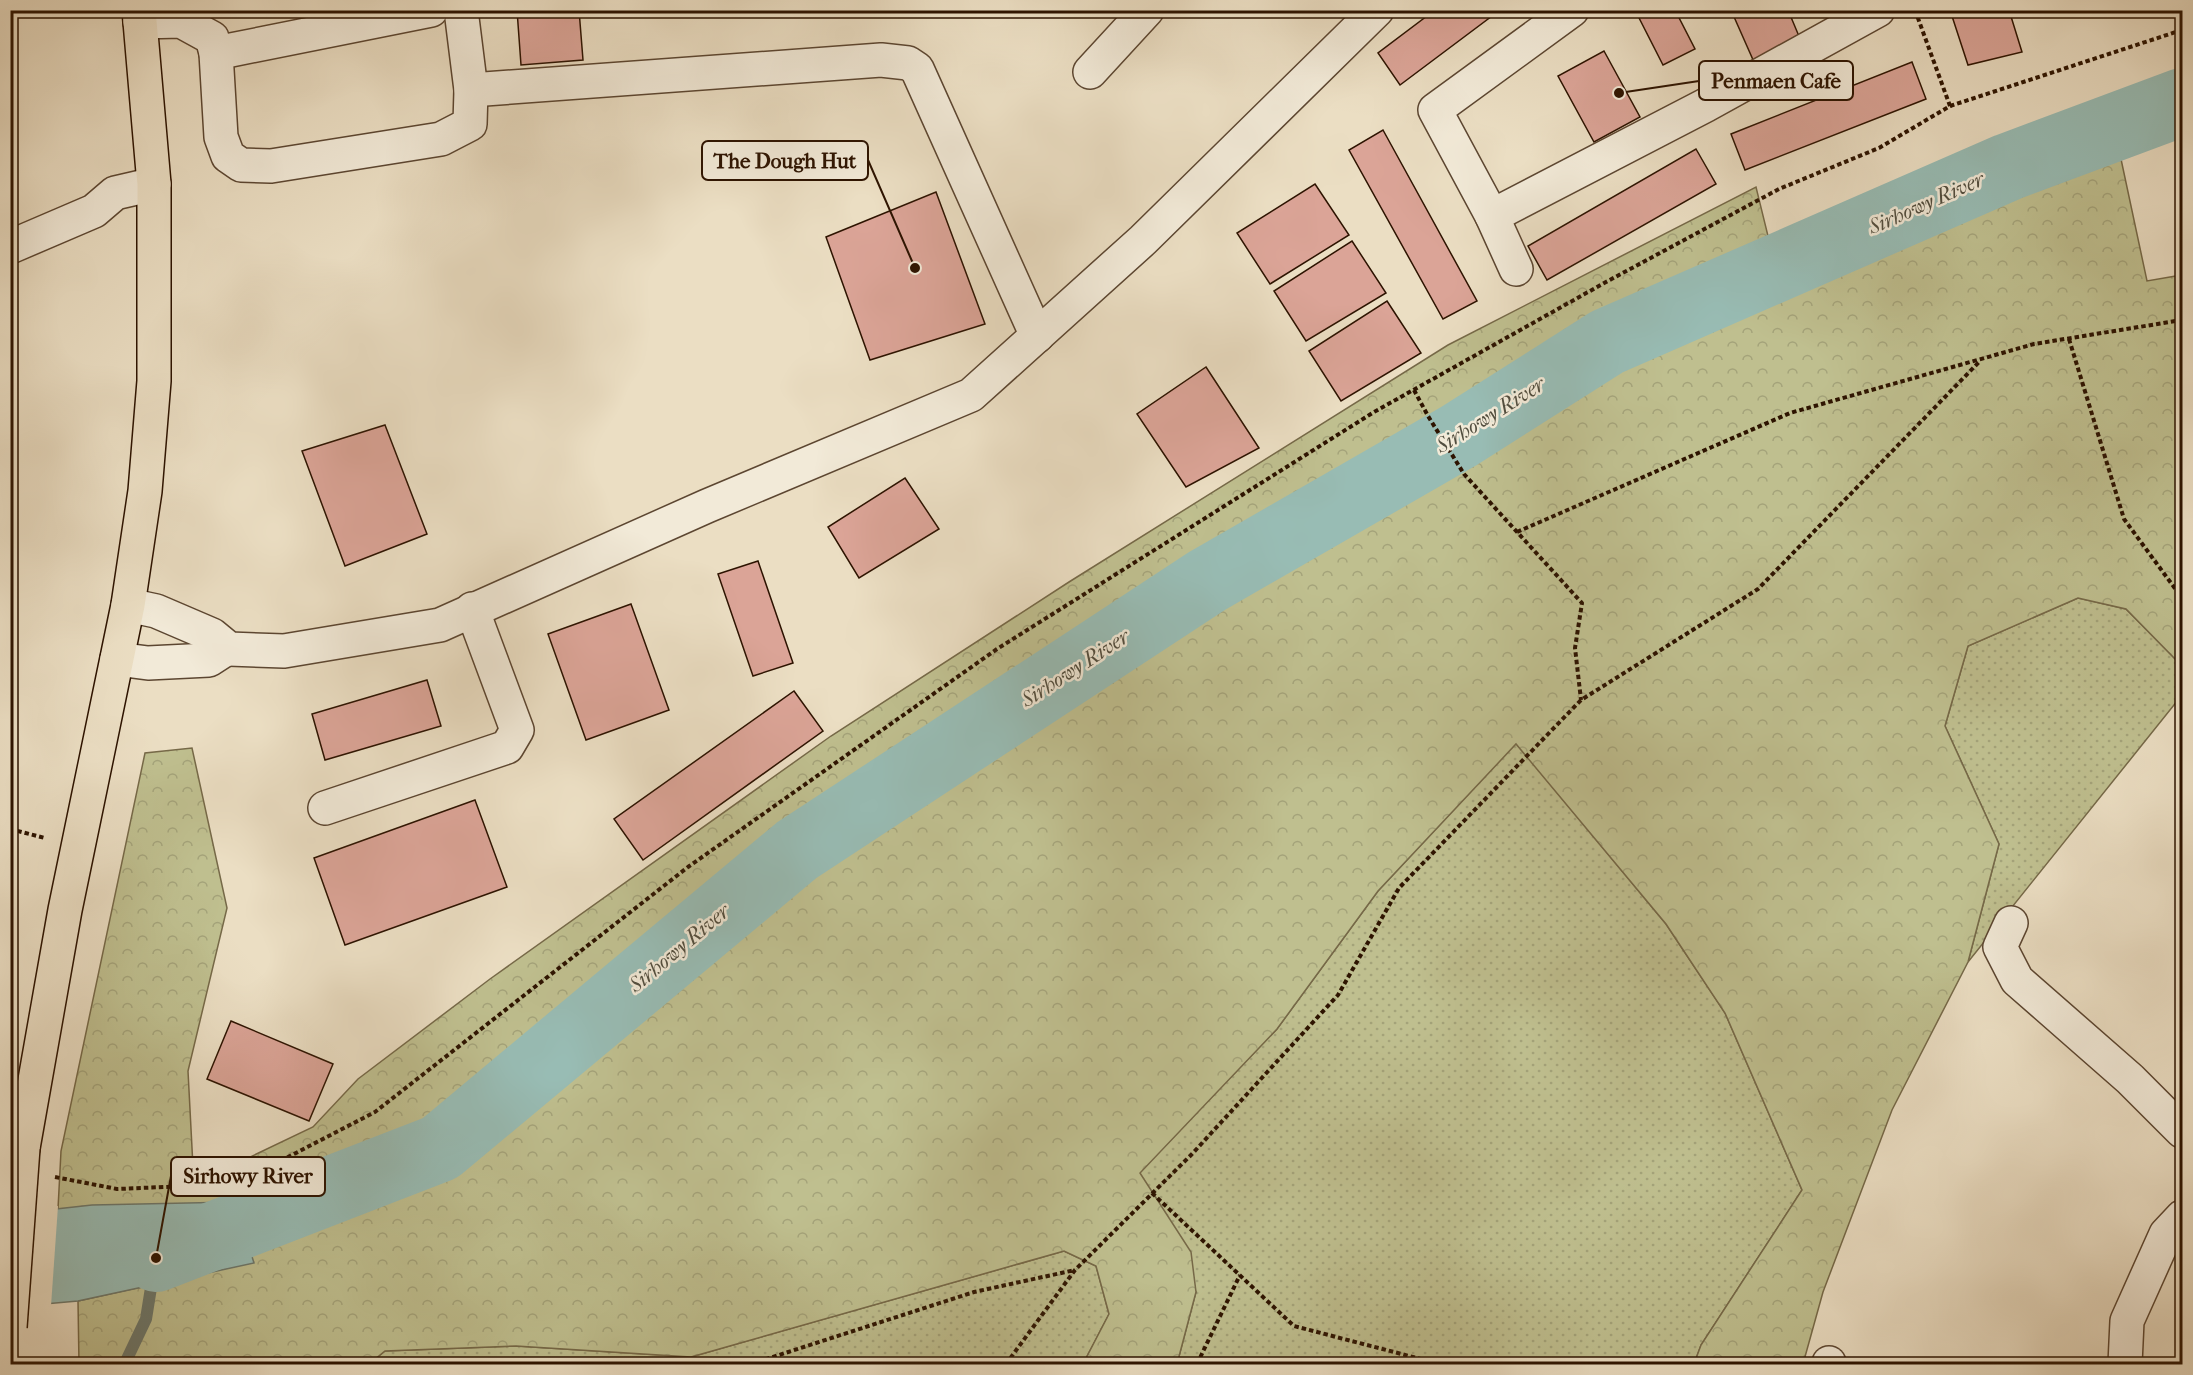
<svg xmlns="http://www.w3.org/2000/svg" width="2193" height="1375" font-family="'IM FELL French Canon',serif">
<defs>
<pattern id="grass-dots" width="8" height="8" patternUnits="userSpaceOnUse" patternTransform="scale(1.5)"><rect width="8" height="8" fill="#bfbf8f"/><path d="M2 2h.1M6 6h.1" fill="none" stroke="#a4a37a" stroke-width="1.8" stroke-linecap="round"/></pattern>
<pattern id="forest-crowns" width="20" height="18" patternUnits="userSpaceOnUse" patternTransform="scale(1.5)"><rect width="20" height="18" fill="#bfbf8f"/><path d="M2 6a3 3 0 1 1 6 0M12 15a3 3 0 1 1 6 0" fill="none" stroke="#a4a37a"/></pattern>
</defs>
<rect width="100%" height="100%" fill="#ebdec3"/>
<filter id="stains"><feTurbulence type="fractalNoise" baseFrequency=".00333" numOctaves="4"/><feColorMatrix values="0 0 0 0 .2 0 0 0 0 .09 0 0 0 0 .02 0 0 0 .5 -.17"/></filter>
<radialGradient id="worn" r=".72"><stop offset=".6" stop-color="#630" stop-opacity="0"/><stop offset="1" stop-color="#630" stop-opacity=".3"/></radialGradient>
<!-- grass -->
<g fill="url(#grass-dots)" stroke="#766948" stroke-width="1.5">
<path d="M2078,598L2126,609L2182,666V695L1968,962L1999,844L1945,726L1968,646Z"/>
<path d="M1516,743L1666,924L1725,1013L1802,1190L1701,1345L1694,1364H1177L1196,1292L1139,1173L1277,1029L1378,891Z"/>
<path d="M1064,1251L1096,1266L1109,1314L1083,1364H369L385,1351L516,1346L691,1357Z"/>
</g>
<!-- forest -->
<path fill="url(#forest-crowns)" stroke="#766948" stroke-width="1.5" d="M2118,145L2147,281L2182,275V666L2126,609L2078,598L1968,646L1945,726L1999,844L1968,962L1892,1110L1823,1292L1803,1364H1694L1701,1345L1802,1190L1725,1013L1666,924L1516,744L1378,891L1277,1029L1140,1173L1191,1252L1196,1292L1177,1364H1083L1109,1314L1096,1266L1064,1251L691,1357L516,1346L385,1351L369,1364H79L78,1301L254,1262L58,1209L61,1151L145,753L192,748L227,908L188,1071L193,1167L223,1170L313,1127L358,1079L490,979L831,736L1069,582L1448,345L1756,187L1780,285Z"/>
<!-- water -->
<path fill="#98bcb4" stroke="#6d786c" stroke-width="1.5" d="M235,1202L254,1263L78,1301L11,1307V1214L92,1205Z"/>
<!-- pier -->
<path fill="#ebdec3" d="M58,1206L51,1306L10,1310V1211Z"/>
<g fill="none" stroke-linecap="round" stroke-linejoin="round">
<!-- stream -->
<path stroke="#6d786c" stroke-width="12" d="M127,1364L126,1361L146,1319L154,1269"/>
<!-- river -->
<path stroke="#98bcb4" stroke-width="68" d="M156,1258L440,1148L797,850L1207,581L1459,436L1607,342L2008,167L2182,102"/>
</g>
<!-- building -->
<g fill="#dba497" stroke="#2d1300" stroke-width="1.5">
<path d="M517,10H579L583,60L521,65Z"/>
<path d="M1435,10H1500L1400,85L1378,53Z"/>
<path d="M1635,10H1675L1695,49L1663,65Z"/>
<path d="M1731,10H1788L1801,41L1754,62Z"/>
<path d="M1950,10H2009L2022,52L1968,65Z"/>
<path d="M1604,51L1640,117L1594,142L1558,76Z"/>
<path d="M1912,62L1926,99L1745,170L1731,134Z"/>
<path d="M1383,130L1477,301L1443,319L1349,150Z"/>
<path d="M1696,149L1716,184L1547,280L1528,246Z"/>
<path d="M1315,184L1349,235L1270,284L1237,233Z"/>
<path d="M936,192L985,324L870,360L826,237Z"/>
<path d="M1352,241L1386,293L1306,341L1274,291Z"/>
<path d="M1387,301L1421,353L1341,401L1309,351Z"/>
<path d="M1206,367L1259,448L1186,487L1137,414Z"/>
<path d="M385,425L427,534L345,566L302,451Z"/>
<path d="M905,478L939,529L859,578L828,527Z"/>
<path d="M758,561L793,663L753,676L718,574Z"/>
<path d="M631,604L669,710L586,740L548,634Z"/>
<path d="M427,680L441,726L325,760L312,714Z"/>
<path d="M794,691L823,731L643,860L614,819Z"/>
<path d="M475,800L507,887L345,945L314,858Z"/>
<path d="M231,1021L333,1064L309,1121L207,1079Z"/>
</g>
<g fill="none" stroke-linecap="round" stroke-linejoin="round">
<defs>
<g id="minor">
<path d="M140,22L181,21L212,38L216,53L221,137L228,156L241,165L271,166L441,139L470,124L471,90L461,10"/>
<path d="M216,53L431,10"/>
<path d="M1090,72L1147,10"/>
<path d="M471,90L881,60L908,63L917,69L1037,336"/>
<path d="M1492,216L1706,105L1878,10"/>
<path d="M10,247L94,211L115,193L154,184"/>
<path d="M1516,269L1492,216L1435,110L1572,10"/>
<path d="M128,605L156,611L212,635L229,649L284,651L440,625L707,506L971,395L1143,240L1377,10"/>
<path d="M117,659L148,663L209,660L226,649"/>
<path d="M325,808L507,747L517,730L472,609"/>
<path d="M2011,923L2000,947L2017,980L2130,1079L2182,1131"/>
<path d="M1829,1364V1363"/>
<path d="M2125,1364L2127,1321L2166,1234L2182,1217"/>
</g>
<path id="major" d="M23,1148L65,910L128,605L145,491L154,381V184L139,10"/>
</defs>
<!-- minor casing -->
<use href="#minor" stroke="#5c4631" stroke-width="36"/>
<!-- major casing -->
<use href="#major" stroke="#2d1300" stroke-width="36"/>
<!-- path -->
<g stroke="#2d1300" stroke-width="4" stroke-dasharray="4.5 3" stroke-linecap="butt">
<path d="M1950,106L2182,30"/>
<path d="M2069,339L2124,519L2182,598"/>
<path d="M1414,390L1428,416L1464,474L1582,603L1575,648L1581,700"/>
<path d="M1517,532L1790,413L2034,344L2182,320"/>
<path d="M10,686L16,725L10,752"/>
<path d="M10,829L45,838"/>
<path d="M55,1177L117,1189L236,1184L375,1112L688,867L997,649L1374,412L1606,282L1779,189L1879,148L1950,106L1915,10"/>
<path d="M1152,1193L1294,1326L1440,1364"/>
<path d="M751,1364L974,1292L1075,1270"/>
<path d="M1006,1364L1075,1270L1192,1154L1338,995L1399,888L1581,700L1758,589L1980,361"/>
<path d="M1197,1364L1240,1275"/>
</g>
<!-- minor -->
<use href="#minor" stroke="#f2ead8" stroke-width="33"/>
<!-- major -->
<use href="#major" stroke="#ebdec3" stroke-width="33"/>
<defs>
<path id="major-bridge" d="M10,1327L23,1148"/>
</defs>
<!-- major-bridge casing -->
<use href="#major-bridge" stroke="#2d1300" stroke-width="36" stroke-linecap="butt"/>
<!-- major-bridge -->
<use href="#major-bridge" stroke="#ebdec3" stroke-width="33"/>
</g>
<g text-anchor="middle" dominant-baseline="central" stroke-width="5" stroke-linejoin="round" paint-order="stroke">
<!-- water labels -->
<g font-size="21" font-style="italic" fill="#524e3f" stroke="#f2ead8">
<text transform="translate(1926 203) rotate(-24)">Sirhowy River</text>
<text transform="translate(1490 415) rotate(-32)">Sirhowy River</text>
<text transform="translate(1075 668) rotate(-33)">Sirhowy River</text>
<text transform="translate(679 948) rotate(-40)">Sirhowy River</text>
</g>
</g>
<!-- callouts -->
<path fill="none" stroke="#2d1300" stroke-width="2" d="M1619 93L1699 81M915 268L868 160M156 1258L171 1176"/>
<g fill="#2d1300" stroke="#f2ead8" stroke-width="2">
<circle cx="1619" cy="93" r="6"/>
<circle cx="915" cy="268" r="6"/>
<circle cx="156" cy="1258" r="6"/>
</g>
<g fill="#f2ead8" stroke="#2d1300" stroke-width="2">
<rect x="1699" y="61" width="154" height="39" rx="6"/>
<rect x="702" y="141" width="166" height="39" rx="6"/>
<rect x="171" y="1157" width="154" height="39" rx="6"/>
</g>
<g font-size="21" text-anchor="middle" font-weight="bold" fill="#2d1300">
<text x="1776" y="88">Penmaen Cafe</text>
<text x="785" y="168">The Dough Hut</text>
<text x="248" y="1183">Sirhowy River</text>
</g>
<!-- margin -->
<rect width="2193" height="1375" fill="none" stroke="#ebdec3" stroke-width="36"/>
<rect x="12" y="12" width="2169" height="1351" fill="none" stroke="#2d1300" stroke-width="3"/>
<rect x="18" y="18" width="2157" height="1339" fill="none" stroke="#2d1300" stroke-width="1.5"/>
<rect width="100%" height="100%" filter="url(#stains)"/>
<rect width="100%" height="100%" fill="url(#worn)"/>
</svg>
